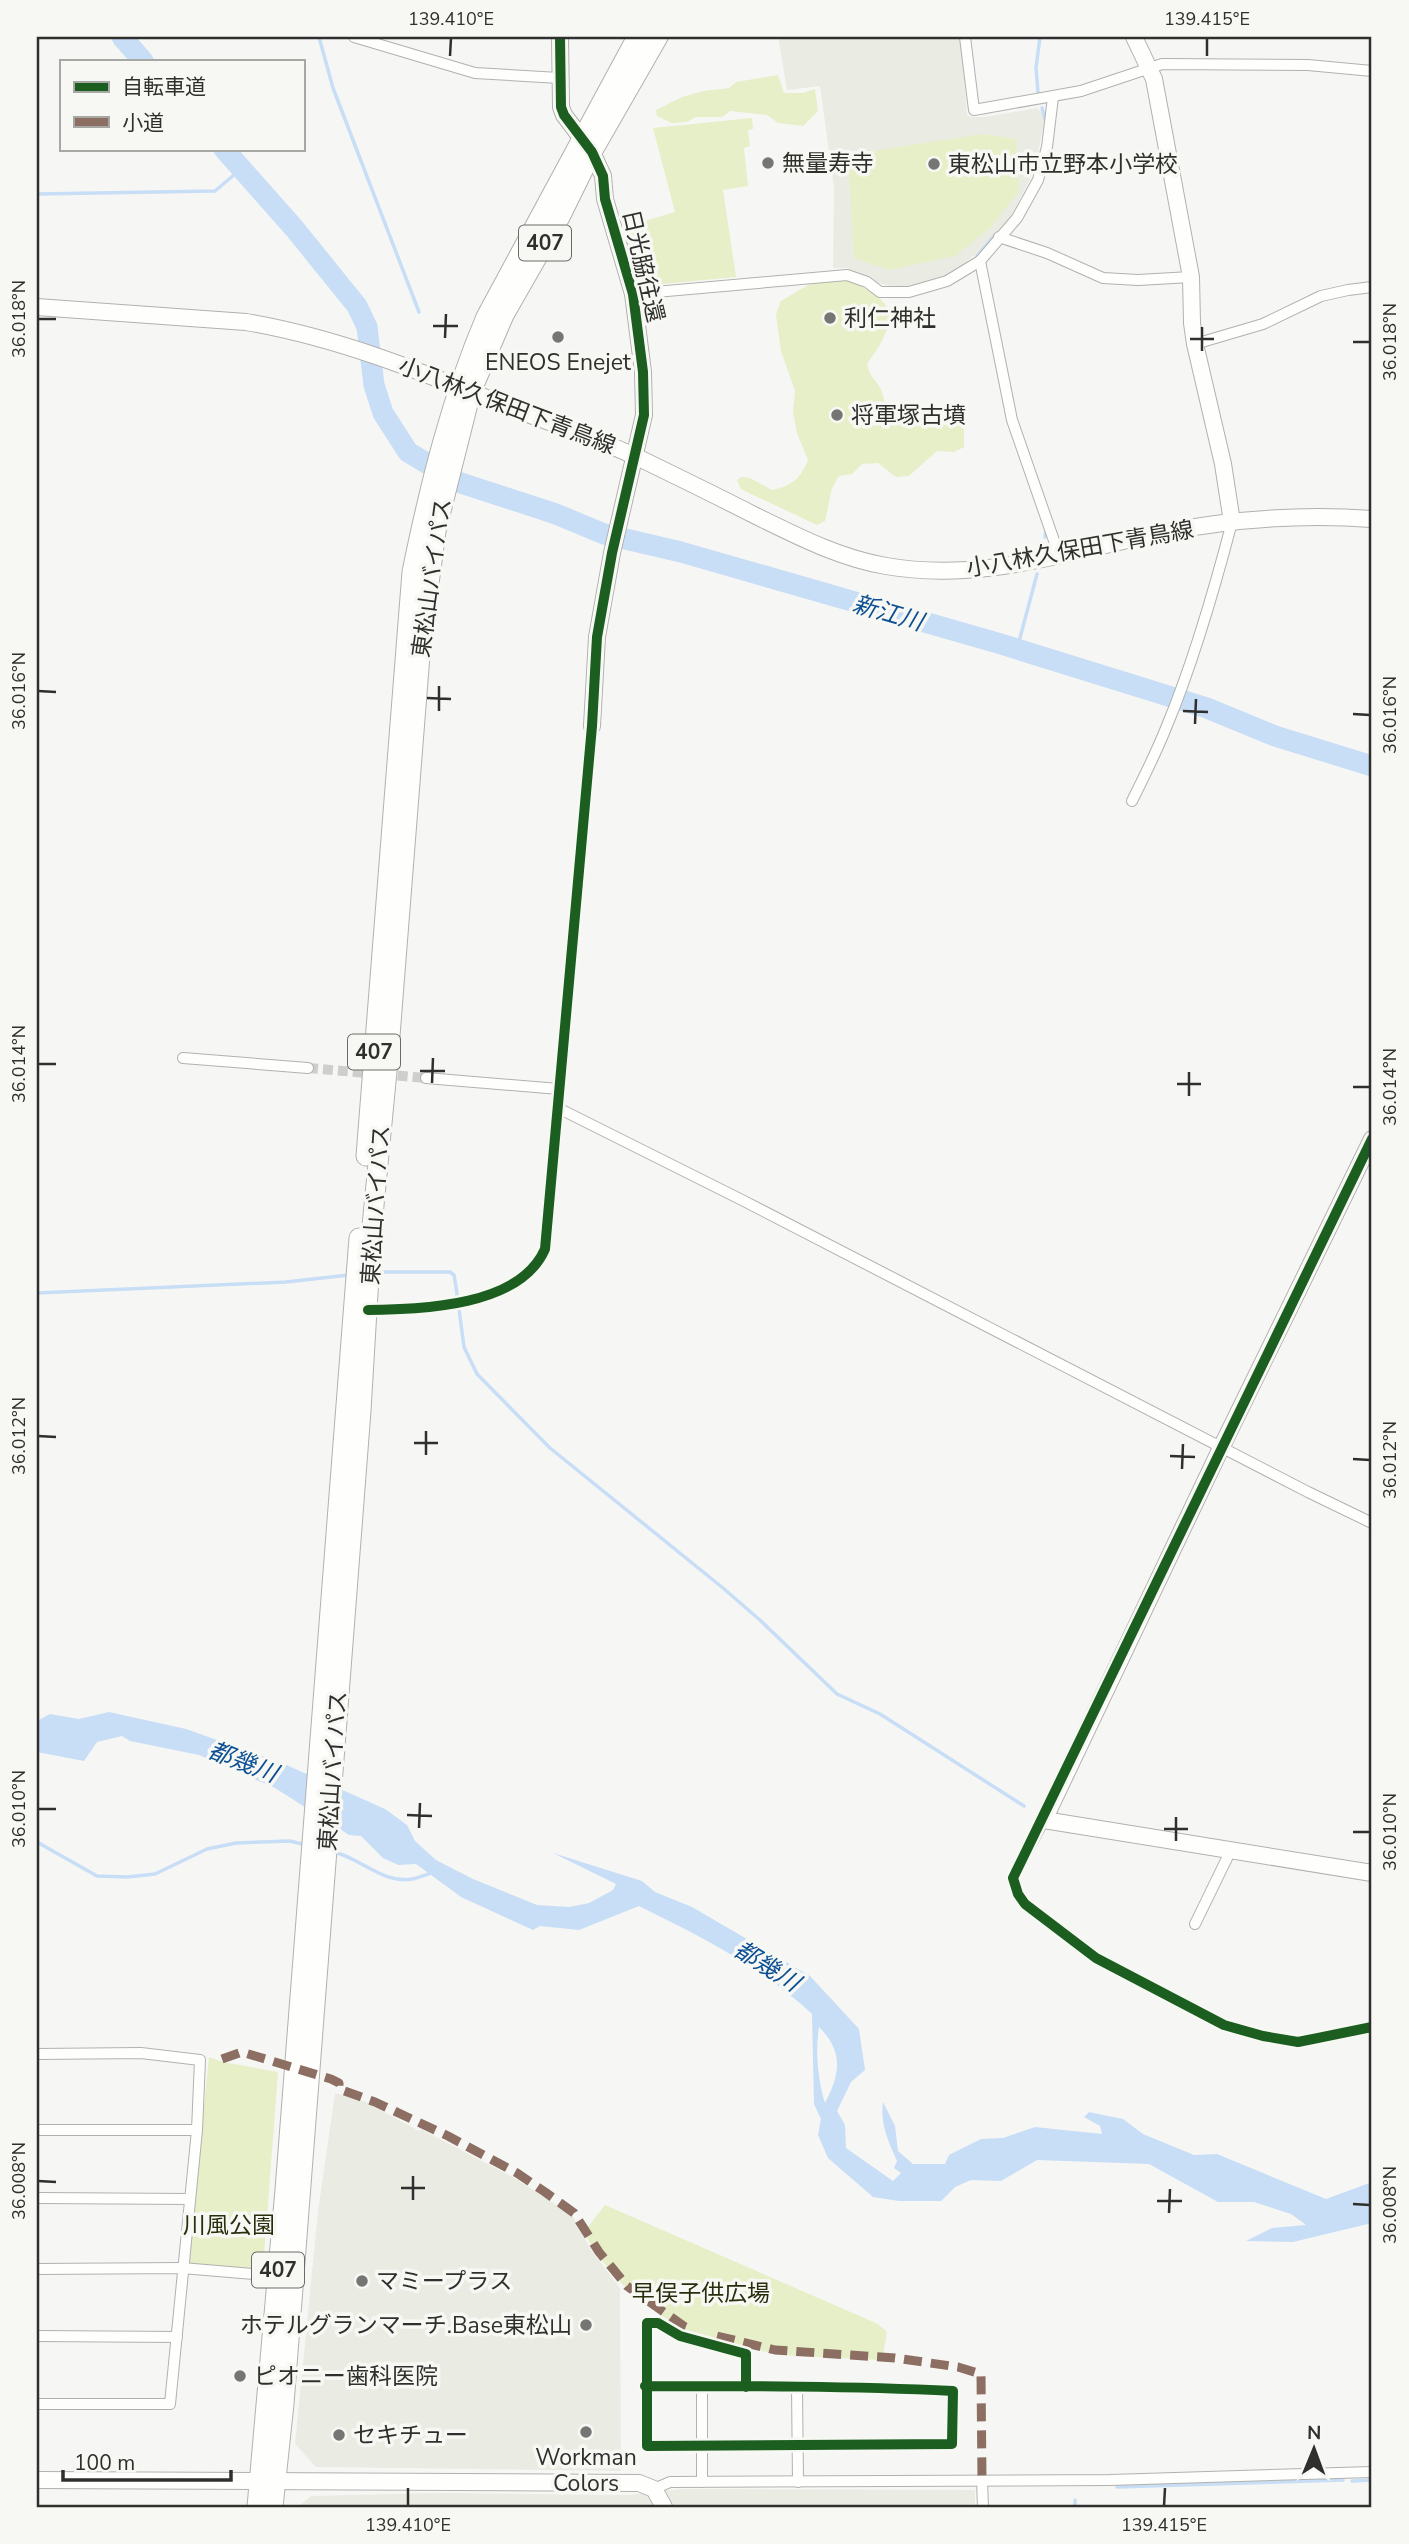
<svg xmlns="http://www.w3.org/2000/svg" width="1409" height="2544" font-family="'Nunito Sans','Noto Sans JP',sans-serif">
<rect width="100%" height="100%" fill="#f6f7f4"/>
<!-- built -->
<g fill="#eaece3">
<path d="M778,37H961L967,115L971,117H985L1037,108L1045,116L1035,170L1010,218L976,254L955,271L933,281L908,286H890L873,282L847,268H833L834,188L820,86L787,90Z"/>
<path d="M335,2093L366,2102L419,2131L421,2129L518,2180L572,2215L591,2250L620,2288L621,2471L316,2467L295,2444L318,2211Z"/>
<path d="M682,2489L975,2490V2507H298L311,2496L435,2493L629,2495Z"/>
</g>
<!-- green -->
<g fill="#e6efc7">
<path d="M778,75L784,93H803L815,89L818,111L803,126L778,123L767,115L730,111L722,117H696L687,122L672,123L657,116L656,110L682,97L703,91L729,88L736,82Z"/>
<path d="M752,118L753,129L748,130L750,146L744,148L748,186L723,190L736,277L642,286L637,282L621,228L675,212L653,128Z"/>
<path d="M982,134L1016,139L1019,191L991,227L955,256L889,270L854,258L848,155Z"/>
<path d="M846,279C858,285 876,293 884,303C899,320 877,350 867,364C871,381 877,379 881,390C887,404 883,410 895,422L911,421L929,424L946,414L959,417L964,430V447L954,452L937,451L909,476L896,477L878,463L862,464L852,474L839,476L832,488L825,521L817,525L749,493L741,489L737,480L741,477L750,478L772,490C792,486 801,478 808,460L797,433L793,412L795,391L781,351L776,314L781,301L815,281Z"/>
<path d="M209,2057L223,2062L278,2072L263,2269L192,2264L188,2260Z"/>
<path d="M605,2205L878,2324L887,2332L882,2360L779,2355L684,2331L631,2294L596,2254L584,2232Z"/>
</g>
<!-- water -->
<path fill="#c8ddf6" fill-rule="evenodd" d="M109,1712L186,1729L282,1763L385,1809L407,1825L415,1841L436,1860L473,1879L537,1905L569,1907L589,1903L613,1890L616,1884L553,1853L642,1881L655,1892L692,1907L810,1976L859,2029L865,2070L851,2082L837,2111L845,2125L846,2148L893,2181L901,2173L894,2168L897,2161C888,2141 880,2124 883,2102L895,2126L898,2151L913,2164H945L949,2155L981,2139L1003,2138L1035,2127L1102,2134L1100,2126L1084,2117L1089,2112L1123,2119L1143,2134L1194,2155L1217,2154L1326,2199L1372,2182V2223L1293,2242L1246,2241L1272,2228L1306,2225L1291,2214L1254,2202H1218L1149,2164L1037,2160L1001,2181L971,2180L955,2187L941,2201H899L873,2197L828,2158L818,2135L821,2119L814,2104L812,2014C762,1967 700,1936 639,1906L579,1930L540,1926L533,1930L461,1897L416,1864L398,1865L383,1858L361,1836L349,1835L275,1788L199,1755L130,1741L122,1736L97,1742L84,1761L37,1752V1721L50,1714L79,1719ZM819,2027C844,2052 840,2074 825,2103C818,2081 815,2050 819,2027Z"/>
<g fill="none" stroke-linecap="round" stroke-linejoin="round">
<!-- stream -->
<g stroke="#c8ddf6" stroke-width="3.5">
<path d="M319,37L333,88L419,312"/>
<path d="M1038,92L1036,68L1040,37"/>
<path d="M1042,108L1045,119"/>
<path d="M37,194L215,191L241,169"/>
<path d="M977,256L997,233"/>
<path d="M1045,537L1046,529"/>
<path d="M1017,649L1037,574"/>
<path d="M374,1272H450L454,1275L456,1287L464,1347L477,1374L550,1448L723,1588L761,1621L837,1694L880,1714L1024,1806"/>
<path d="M37,1293L286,1282L349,1275"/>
<path d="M37,1842L97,1876L127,1877L155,1874L207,1849L236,1843L290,1841L306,1845"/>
<path d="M334,1852C360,1858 383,1884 412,1879C419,1878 427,1874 434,1872"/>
<path d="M1352,2481L1372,2480"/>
<path d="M1117,2487L1343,2480"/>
<path d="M1075,2500V2507"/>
</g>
<!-- river -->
<g stroke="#c8ddf6" stroke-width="21">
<path d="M122,37L143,61"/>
<path d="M224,149L294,228L357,306L367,327L374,385L383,413L408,452L458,482L556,514L604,534L681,552L1001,644L1207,708L1275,736L1372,766"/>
</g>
<!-- street-tunnel -->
<path stroke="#cecfcc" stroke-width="10" stroke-dasharray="10 5" stroke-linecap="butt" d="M308,1068L426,1078"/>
<defs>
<g id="street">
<path d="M354,37L475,73L559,78"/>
<path d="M965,37L974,110L1081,91L1162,64L1308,65L1372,71"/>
<path d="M999,237L1047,253L1103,278L1138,280L1191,277"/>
<path d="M980,261L1012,420L1059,555"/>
<path d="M633,294L847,275L867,282L880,292H909L947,281L980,261L1017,218L1038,180L1047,147L1053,97"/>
<path d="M1195,344L1263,324L1321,296L1348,290L1372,287"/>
<path d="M1132,801C1144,777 1156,753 1166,728C1194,661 1214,591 1232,522"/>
<path d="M183,1058L308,1068"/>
<path d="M426,1078L559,1089"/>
<path d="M558,1108L742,1200L1308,1492L1372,1523"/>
<path d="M368,1310C422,1309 520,1307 545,1249L592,726"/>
<path d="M1044,1820L1013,1878L1018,1894L1025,1904L1096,1958L1224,2025L1263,2036L1298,2042L1372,2027"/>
<path d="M1195,1924L1231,1850"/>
<path d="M37,2054L141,2053L200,2060L197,2130L170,2404H37"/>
<path d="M37,2130H197"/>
<path d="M37,2198L190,2199"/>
<path d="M37,2269L182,2268L277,2276"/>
<path d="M37,2336L177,2337"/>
<path d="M645,2386C748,2386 850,2386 953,2391L952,2444L647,2446V2323H658L680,2336L746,2354V2387"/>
<path d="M797,2387L798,2482"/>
<path d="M982,2481L983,2507"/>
<path d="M702,2482V2386"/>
<path d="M654,2489L670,2482L1110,2480L1372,2472"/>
</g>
<g id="secondary">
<path d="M560,37L561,107L564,115L592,152L603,176L605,199L633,294L643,372L644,415L612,553L597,637L592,726"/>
<path d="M1134,37L1154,79L1191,277L1192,323L1195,344L1223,464L1232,522"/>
<path d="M37,307L246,322C335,337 417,370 499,403C547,422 597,438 643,460C680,478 717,496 754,515C797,536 839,558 886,566C984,583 1071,550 1166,532C1233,519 1304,514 1372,519"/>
<path d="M1372,1139L1222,1446L1044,1820L1372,1873"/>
<path d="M37,2480L639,2483L654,2489L664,2507"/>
</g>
<g id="highway">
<path d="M366,1156L412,572C430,484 451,399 486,317L637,37"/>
<path d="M257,2507L285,2190L359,1238"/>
<path d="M273,2507L284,2404L361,1411L372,1226L388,1061L421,643L436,531L471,392L504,315L560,217L592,152L658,37"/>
</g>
</defs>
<!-- street casing -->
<use href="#street" stroke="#b1b1af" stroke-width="12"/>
<!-- secondary casing -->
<use href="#secondary" stroke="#b1b1af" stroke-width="18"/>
<!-- highway casing -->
<use href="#highway" stroke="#b1b1af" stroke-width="21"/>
<!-- street -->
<use href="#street" stroke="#fefefd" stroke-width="10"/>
<!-- secondary -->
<use href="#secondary" stroke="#fefefd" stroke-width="16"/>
<!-- highway -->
<use href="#highway" stroke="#fefefd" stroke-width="19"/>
<!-- quiet -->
<g stroke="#8d6e63" stroke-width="9" stroke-dasharray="18 9" stroke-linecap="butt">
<path d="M222,2059L242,2052L331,2079L339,2083V2089L375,2102L448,2136L517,2173L545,2192L574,2213L599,2252L627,2286L685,2327L694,2330"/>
<path d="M717,2336L775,2350L895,2358L958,2367L981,2374L982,2481"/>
</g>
<defs>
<g id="cycleway">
<path d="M1372,1139L1013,1878L1018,1894L1025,1904L1096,1958L1224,2025L1263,2036L1298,2042L1372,2027"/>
<path d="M368,1310C422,1309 520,1307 545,1249L592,726L597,637L612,553L644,415L643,372L633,294L605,199L603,176L592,152L564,115L561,107L560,37"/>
<path d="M645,2386C748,2386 850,2386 953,2391L952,2444L647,2446V2323H658L680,2336L746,2354V2387"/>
</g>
</defs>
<!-- cycleway casing -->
<use href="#cycleway" stroke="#f7f8f3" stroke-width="15"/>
<!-- cycleway -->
<use href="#cycleway" stroke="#1b5e20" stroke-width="10"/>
</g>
<!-- ticks -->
<path fill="none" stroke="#2f302e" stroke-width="2.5" d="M450,56L451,38M1207,56V38M38,319H56M433,326H458M445,338L446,314M1190,339H1214M1353,342H1370M1202,351V327M38,691L56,692M427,698L451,699M439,711V686M1183,711L1208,712M1353,714L1370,715M1195,724L1196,699M38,1064H56M420,1071H445M432,1083L433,1058M1177,1084H1201M1353,1087H1370M1189,1096V1072M38,1436L56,1437M414,1443H438M426,1455V1431M1170,1456L1195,1457M1353,1459L1370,1460M1182,1469L1183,1444M38,1809H56M407,1815L432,1816M419,1828L420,1803M1164,1829H1188M1353,1832H1370M1176,1841V1817M38,2181L56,2182M401,2188H425M413,2200V2176M1157,2201H1182M1353,2204L1370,2205M1169,2213L1170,2189M408,2506V2488M1164,2506L1165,2488"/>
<!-- markers -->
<g fill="#757673" stroke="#f7f8f3" stroke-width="2.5">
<circle cx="768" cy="163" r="7"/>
<circle cx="934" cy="164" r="7"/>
<circle cx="830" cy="318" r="7"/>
<circle cx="558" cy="337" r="7"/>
<circle cx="837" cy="415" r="7"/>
<circle cx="362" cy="2281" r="7"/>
<circle cx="586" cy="2325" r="7"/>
<circle cx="240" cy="2376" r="7"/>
<circle cx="586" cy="2432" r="7"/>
<circle cx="339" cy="2435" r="7"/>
</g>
<g text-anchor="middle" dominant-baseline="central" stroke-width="7" stroke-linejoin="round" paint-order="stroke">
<!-- shield labels -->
<g fill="#f7f8f3" stroke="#6b6c69" stroke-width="2">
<rect x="519" y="225.5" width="52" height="35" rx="5"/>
<rect x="348" y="1034.5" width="52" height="35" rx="5"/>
<rect x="252" y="2252.5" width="52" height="35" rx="5"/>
</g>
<g font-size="21" font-weight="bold" fill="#2f302e">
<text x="545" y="243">407</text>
<text x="374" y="1052">407</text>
<text x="278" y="2270">407</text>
</g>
<!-- poi labels -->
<g font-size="23" fill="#2f302e" stroke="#f7f8f3" text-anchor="start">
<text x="782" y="163">無量寿寺</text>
<text x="948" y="164">東松山市立野本小学校</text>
<text x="844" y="318">利仁神社</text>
<text x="558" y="362" text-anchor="middle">ENEOS Enejet</text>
<text x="851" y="415">将軍塚古墳</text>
<text x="376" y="2281">マミープラス</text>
<text x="572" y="2325" text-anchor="end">ホテルグランマーチ.Base東松山</text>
<text x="254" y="2376">ピオニー歯科医院</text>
<text x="353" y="2435">セキチュー</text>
<text x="586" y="2457" text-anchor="middle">Workman<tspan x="586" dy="26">Colors</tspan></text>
</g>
<!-- street labels -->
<g font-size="23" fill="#2f302e" stroke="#f7f8f3">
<text transform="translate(643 266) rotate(77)">日光脇往還</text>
<text transform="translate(507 406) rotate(21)">小八林久保田下青鳥線</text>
<text transform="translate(1080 549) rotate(-10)">小八林久保田下青鳥線</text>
<text transform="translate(432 578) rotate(-82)">東松山バイパス</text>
<text transform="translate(376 1205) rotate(-86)">東松山バイパス</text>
<text transform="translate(333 1771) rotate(-86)">東松山バイパス</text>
</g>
<!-- park labels -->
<g font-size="23" fill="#282e0d" stroke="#f7f8f3">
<text x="229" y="2225">川風公園</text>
<text x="701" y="2293">早俣子供広場</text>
</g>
<!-- water labels -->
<g font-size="24" font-style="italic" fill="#0c4f94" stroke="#f7f8f3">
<text transform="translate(888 613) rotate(16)">新江川</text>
<text transform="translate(243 1762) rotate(21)">都幾川</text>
<text transform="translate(767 1966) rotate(32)">都幾川</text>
</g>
</g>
<!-- border -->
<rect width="1409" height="2544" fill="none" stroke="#f7f8f3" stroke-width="77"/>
<!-- legend -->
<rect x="60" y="60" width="245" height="91" fill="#f7f8f3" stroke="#a7a8a4" stroke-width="2"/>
<rect x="74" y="82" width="35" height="10" fill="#1b5e20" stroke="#a7a8a4" stroke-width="2"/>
<text x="122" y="94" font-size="21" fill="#2f302e">自転車道</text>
<rect x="74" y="117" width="35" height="10" fill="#8d6e63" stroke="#a7a8a4" stroke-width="2"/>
<text x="122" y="130" font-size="21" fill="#2f302e">小道</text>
<!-- north arrow -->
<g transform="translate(1314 2449) rotate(1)" stroke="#f7f8f3" stroke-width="5" paint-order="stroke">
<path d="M0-5L12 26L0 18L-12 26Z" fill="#2f302e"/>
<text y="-10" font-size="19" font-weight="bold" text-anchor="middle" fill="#2f302e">N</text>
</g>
<!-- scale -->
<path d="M63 2470v10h168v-10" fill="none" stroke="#2f302e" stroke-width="3.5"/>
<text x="74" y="2470" font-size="21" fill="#2f302e" stroke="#f7f8f3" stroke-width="5" paint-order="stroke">100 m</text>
<rect x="38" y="38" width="1332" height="2468" fill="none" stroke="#2f302e" stroke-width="2.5"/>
<g font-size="18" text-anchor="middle" fill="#2f302e">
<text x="451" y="25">139.410°E</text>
<text x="1207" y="25">139.415°E</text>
<text transform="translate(19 319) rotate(-90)" y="6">36.018°N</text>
<text transform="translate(1390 342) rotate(-90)" y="6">36.018°N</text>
<text transform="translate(19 691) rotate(-90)" y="6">36.016°N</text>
<text transform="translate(1390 715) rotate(-90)" y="6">36.016°N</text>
<text transform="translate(19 1064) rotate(-90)" y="6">36.014°N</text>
<text transform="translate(1390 1087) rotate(-90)" y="6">36.014°N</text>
<text transform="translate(19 1436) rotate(-90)" y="6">36.012°N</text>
<text transform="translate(1390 1460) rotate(-90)" y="6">36.012°N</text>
<text transform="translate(19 1809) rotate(-90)" y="6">36.010°N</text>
<text transform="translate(1390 1832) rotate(-90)" y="6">36.010°N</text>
<text transform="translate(19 2181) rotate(-90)" y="6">36.008°N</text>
<text transform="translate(1390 2205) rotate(-90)" y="6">36.008°N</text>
<text x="408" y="2531">139.410°E</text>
<text x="1164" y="2531">139.415°E</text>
</g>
</svg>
